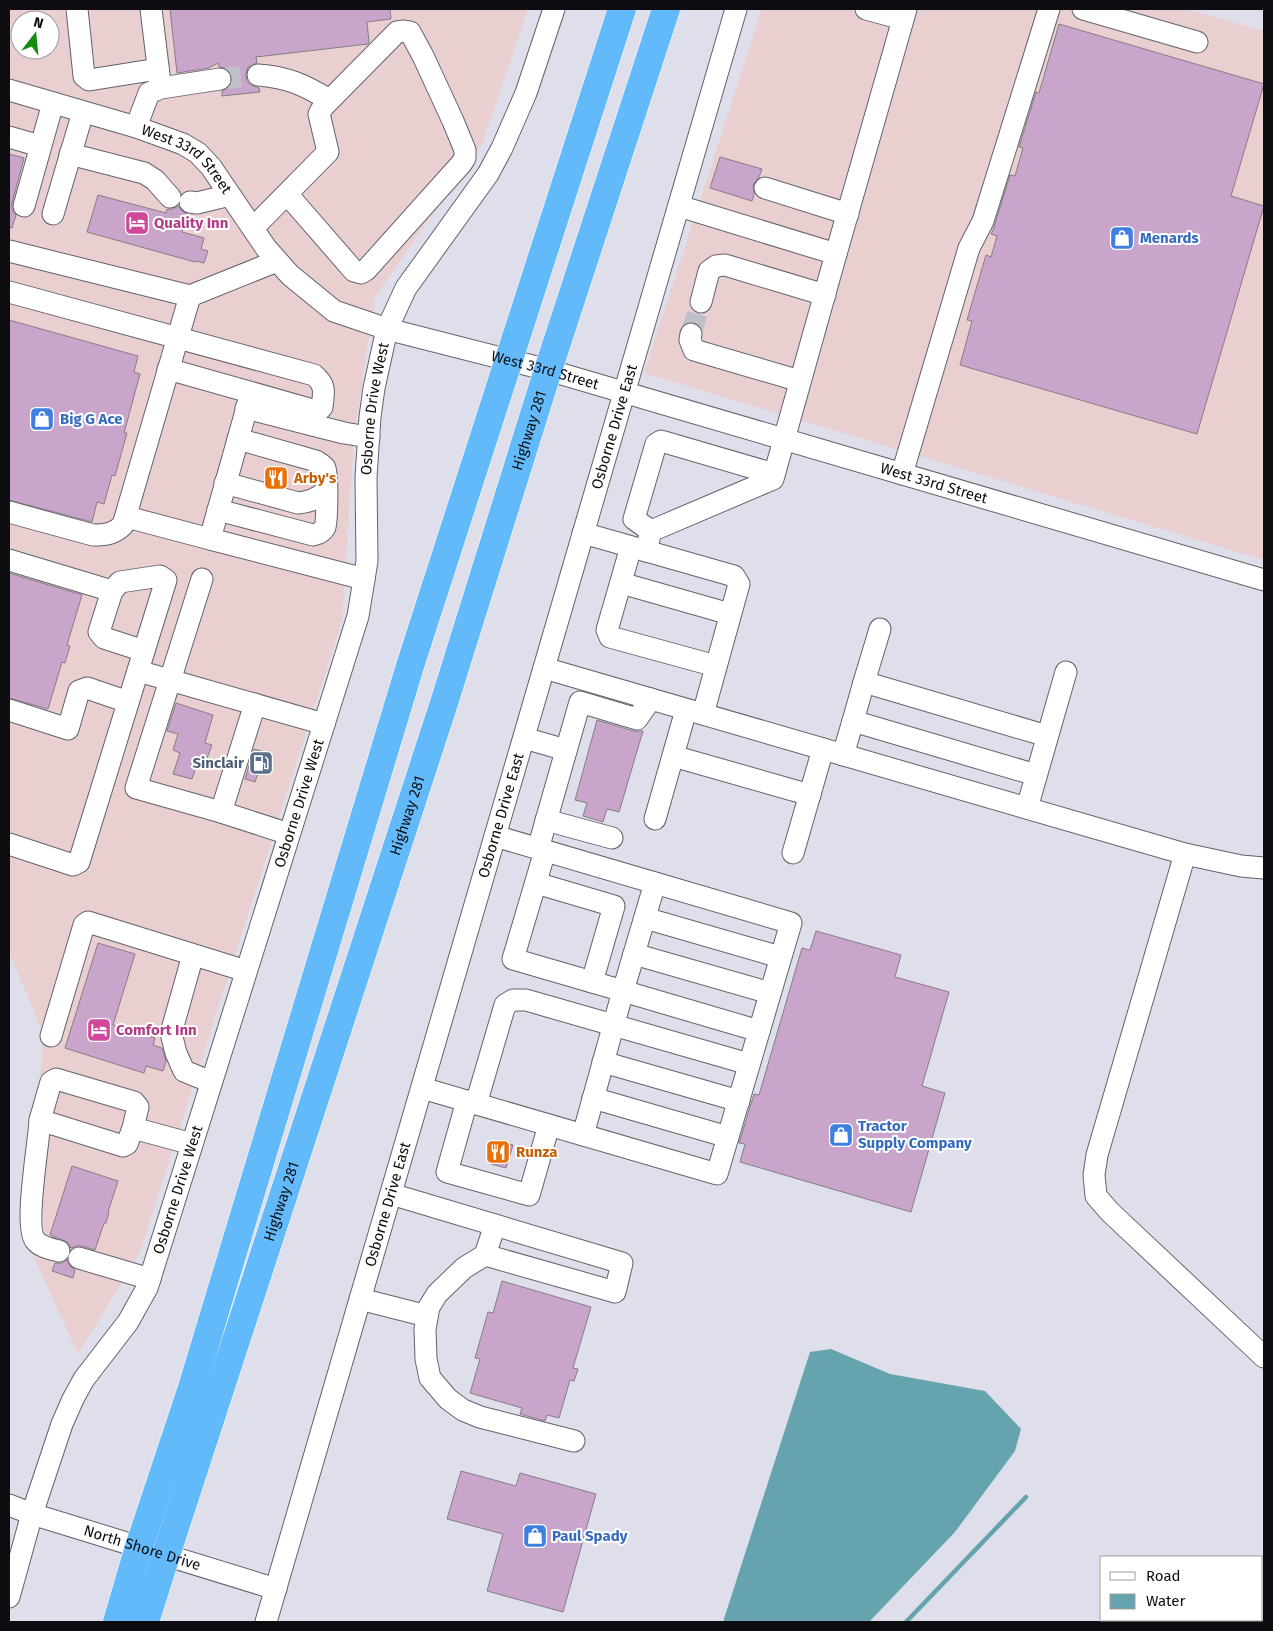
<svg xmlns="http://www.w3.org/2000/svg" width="1273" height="1631" font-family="'Fira Sans',sans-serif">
<rect width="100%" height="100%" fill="#dfdfeb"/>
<!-- commercial -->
<g fill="#eacfd0" fill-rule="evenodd">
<path d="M9,9H528L483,142L375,297L354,437L342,621L140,1252L78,1354L24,1235L44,1035L9,952ZM20,20H50V50H20Z"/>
<path d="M762,9H1186L1264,31V560L644,373Z"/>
</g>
<!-- water -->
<path fill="#65a4ae" d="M831,1349L890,1374L985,1391L1021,1429L1015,1451L955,1532L869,1622H723L810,1352Z"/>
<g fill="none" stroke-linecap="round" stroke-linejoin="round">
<!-- stream -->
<path stroke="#65a4ae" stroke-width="4.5" d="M906,1622L1026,1497"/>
</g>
<!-- building -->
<g fill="#caa5cb" stroke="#857d85">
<path d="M170,9H390L391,19L367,22L369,42L368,44L256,57L257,63L248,67L246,74L247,81L251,85L259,88L260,92L222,96V91L228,88L231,84L232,78L229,71L225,68L219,67L218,63L209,68L177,73Z"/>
<path d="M1059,24L1264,84L1231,196L1264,206L1197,434L960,365L972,321L967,320L986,255L991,257L997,236L991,234L993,230L1010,175L1015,176L1023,148L1019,147L1036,92L1039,93Z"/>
<path d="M9,154L24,158L12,203V210L16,215L12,228L9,227Z"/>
<path d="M720,157L762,169L759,177L753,185L754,194L752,201L710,188Z"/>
<path d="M98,195L166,213L167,209H173L178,206L182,211L187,214L182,232L204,238L201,249L208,251L204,263L196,261L195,262L87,232Z"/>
<path d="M9,320L138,356L134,372L140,374L124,433H127L115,476L112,475L104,504L97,502L92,522L9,500Z"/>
<path d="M9,573L82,595L67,645L70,646L65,663L62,662L48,709L9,698Z"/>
<path d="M176,703L213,715L205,743L212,745L206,761L199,758L192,779L173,774L180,753L173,750L178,734L167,731Z"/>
<path d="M597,720L633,731H643L619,812L607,809L603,822L583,816L587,803L575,800Z"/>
<path d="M254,749L265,752L255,782L245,779Z"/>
<path d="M816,931L901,955L895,977L949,992L922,1086L945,1093L911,1212L740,1162L745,1144L739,1143L754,1094L759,1095L802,948L810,950Z"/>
<path d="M98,943L135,954L113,1025L155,1038L153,1045L162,1048L166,1061L163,1071L146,1066L144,1073L65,1048Z"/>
<path d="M498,1140L513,1145L506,1168L491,1164Z"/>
<path d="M72,1166L118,1181L108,1212H109L106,1223H104L95,1250L82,1246H77L71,1248L67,1242L50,1235Z"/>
<path d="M67,1260L70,1266L75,1270L73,1278L52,1271L55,1263H62Z"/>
<path d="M502,1281L591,1307L573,1368L578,1369L574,1381L570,1380L559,1418L547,1415L545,1421L520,1414L522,1408L470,1393L480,1359L475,1358L488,1312L493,1313Z"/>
<path d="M461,1471L516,1486L520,1473L596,1494L563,1612L487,1591L503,1534L447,1519Z"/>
</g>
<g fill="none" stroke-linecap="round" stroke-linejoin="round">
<!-- minor-tunnel -->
<g stroke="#c0c0ca" stroke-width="21" stroke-dasharray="21 11" stroke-linecap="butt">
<path d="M220,79L258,75"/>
<path d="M691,334L701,302"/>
</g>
<defs>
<g id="minor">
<path d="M77,9L84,76L89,80L158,69"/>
<path d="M151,9L160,83"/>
<path d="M866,9L903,19"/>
<path d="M1083,9L1197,42"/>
<path d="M258,75C287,77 305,85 329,100"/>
<path id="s1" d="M9,90L136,127L183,144L198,153L211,167L266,248L290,275L334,311L387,329L548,370L1264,580"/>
<path d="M136,127L149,93L161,88L220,79"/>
<path d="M9,137L40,146"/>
<path d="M70,154L144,173L155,180L170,197"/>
<path d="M765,188L848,214"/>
<path d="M190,202L197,203L230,195"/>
<path d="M24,206L53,103"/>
<path d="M679,206L836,254L906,9"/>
<path d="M53,214L83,112"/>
<path d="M253,228L328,152L319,114L323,107L397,32L404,31L410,32L423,56L453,121L465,150V158L461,164L366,270L361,273L354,271L287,194"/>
<path d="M9,251L190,296L277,261"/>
<path d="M9,292L314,375C326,385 324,392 322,407L319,410H313L168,369"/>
<path d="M701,302L709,271L716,266L725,265L825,295"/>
<path d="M691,334L690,340L694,350L800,381"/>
<path d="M251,393L210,539L364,579"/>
<path d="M246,408L344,433L369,437"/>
<path d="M902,474L969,248L983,221L1049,9"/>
<path d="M225,483L298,503C308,502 319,498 326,491"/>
<path d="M218,510L313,535C318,534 323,531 325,527C327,522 328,472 325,468C323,465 319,463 316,461L238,439"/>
<path d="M9,512L93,535C106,535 114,534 123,525L190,296"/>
<path d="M127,517L210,539"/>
<path d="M651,531L634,519L656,444L661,441L774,474"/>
<path d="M583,533L734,576L739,584L703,714"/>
<path d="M631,547L607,630L610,637L716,666"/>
<path d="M646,551L651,531L773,479L836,254"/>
<path d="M9,560L112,591L99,632L104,638L144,651L79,862L73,865L9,844"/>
<path d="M202,579L136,788L221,812"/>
<path d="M621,583L730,614"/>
<path d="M112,591L120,582L160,576L166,580L144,651"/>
<path d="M544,668L1185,854L1241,866L1264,868"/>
<path d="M138,671L324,724"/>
<path d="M864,682L880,629"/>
<path d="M255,704L221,812L289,834"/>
<path d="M9,710L68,729L79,691L87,688L128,702"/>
<path d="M853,721L864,682L1047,736"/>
<path d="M524,738L566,750"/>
<path d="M843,755L853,721L1036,775"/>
<path d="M673,756L810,795"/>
<path d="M1027,808L1066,672"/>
<path d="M655,819L686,710"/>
<path d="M546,820L612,838"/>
<path d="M538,849L580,702L637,719L651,699"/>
<path d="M545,851L513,959L623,991L655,883"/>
<path d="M793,853L823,749"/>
<path d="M1185,854L1097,1155L1094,1175L1096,1196L1110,1212L1264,1357"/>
<path d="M536,883L614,906L592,982"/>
<path d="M645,918L780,957"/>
<path d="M634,954L770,993"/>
<path d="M193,955L171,1033L176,1053L184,1071L211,1082"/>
<path d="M51,1036L84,925L88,922L246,971"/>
<path d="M603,1062L739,1101"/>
<path d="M422,1088L717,1174L791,923L495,836"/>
<path d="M593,1098L728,1137"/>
<path d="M467,1101L447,1172L529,1195L549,1125"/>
<path d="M476,1104L505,1005L513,1000H526L749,1064"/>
<path d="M40,1120C39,1142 24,1226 35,1240C40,1247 51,1249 59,1251"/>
<path d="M133,1128L127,1144L123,1146L40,1120L51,1082L56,1079L134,1102L138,1107L133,1128L192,1144"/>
<path d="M583,1135L623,991L759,1031"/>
<path d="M391,1194L622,1263L615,1292L485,1255"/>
<path d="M495,1225L485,1255L464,1268L437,1294L429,1307L425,1329L426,1359L430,1378L448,1399L463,1410L480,1417L574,1441"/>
<path d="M79,1258L150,1279"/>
<path d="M360,1299L427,1316"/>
<path id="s2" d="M9,1505L32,1514L276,1589"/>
<path id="s3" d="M9,1597L32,1514L62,1424L73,1399L84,1379L128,1322L147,1288L358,616L367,561L366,477L370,417L374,388L387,329L406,288L488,174L502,148L526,93L554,9"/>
<path id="s4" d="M266,1622L736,9"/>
</g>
<g id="highway">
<path d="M117,1622L139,1547L191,1391L410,666L622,9"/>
<path id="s5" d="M145,1622L166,1555L444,703L548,370L666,9"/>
</g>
</defs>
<!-- minor casing -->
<use href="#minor" stroke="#62626c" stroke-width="23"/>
<!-- highway casing -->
<use href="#highway" stroke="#fff" stroke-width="29"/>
<!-- minor -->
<use href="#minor" stroke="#fff" stroke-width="21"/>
<!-- highway -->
<use href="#highway" stroke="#63bafb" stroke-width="28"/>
</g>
<!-- icons -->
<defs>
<symbol id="hotel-square" viewBox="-11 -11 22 22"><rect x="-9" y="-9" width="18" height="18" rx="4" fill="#d1479c" stroke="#fff"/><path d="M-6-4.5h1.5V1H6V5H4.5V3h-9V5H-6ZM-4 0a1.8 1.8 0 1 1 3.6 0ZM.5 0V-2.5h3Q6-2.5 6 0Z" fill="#fff"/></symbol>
<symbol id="shop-square" viewBox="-11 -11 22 22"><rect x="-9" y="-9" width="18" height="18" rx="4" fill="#3f7fe0" stroke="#fff"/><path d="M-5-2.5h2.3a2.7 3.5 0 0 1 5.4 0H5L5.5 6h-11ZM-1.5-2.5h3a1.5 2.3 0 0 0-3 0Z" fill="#fff"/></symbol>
<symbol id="restaurant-square" viewBox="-11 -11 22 22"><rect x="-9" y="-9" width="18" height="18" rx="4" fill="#e8710a" stroke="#fff"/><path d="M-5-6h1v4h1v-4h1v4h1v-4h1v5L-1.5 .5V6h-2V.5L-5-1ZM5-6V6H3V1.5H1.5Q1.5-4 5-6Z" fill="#fff"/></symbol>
<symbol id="fuel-square" viewBox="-11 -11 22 22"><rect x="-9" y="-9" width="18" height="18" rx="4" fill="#5c6f8a" stroke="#fff"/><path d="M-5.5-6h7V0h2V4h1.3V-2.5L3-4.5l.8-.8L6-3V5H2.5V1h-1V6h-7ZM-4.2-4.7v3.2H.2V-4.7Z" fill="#fff"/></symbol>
</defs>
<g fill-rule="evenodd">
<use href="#hotel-square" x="123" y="209" width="28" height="28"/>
<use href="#shop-square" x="1108" y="224" width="28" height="28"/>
<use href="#shop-square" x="28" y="405" width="28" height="28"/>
<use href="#restaurant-square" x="262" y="464" width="28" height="28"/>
<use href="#fuel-square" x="247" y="749" width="28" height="28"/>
<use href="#hotel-square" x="85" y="1016" width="28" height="28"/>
<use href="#shop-square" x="827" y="1121" width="28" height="28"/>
<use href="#restaurant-square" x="484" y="1138" width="28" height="28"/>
<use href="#shop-square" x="521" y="1522" width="28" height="28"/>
</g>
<g text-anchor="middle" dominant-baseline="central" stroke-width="4" stroke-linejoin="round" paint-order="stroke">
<!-- street labels -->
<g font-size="15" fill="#0d0d11" stroke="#fff">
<text stroke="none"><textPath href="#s1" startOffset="194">West 33rd Street</textPath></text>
<text stroke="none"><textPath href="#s1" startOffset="629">West 33rd Street</textPath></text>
<text stroke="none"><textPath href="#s3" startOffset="1255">Osborne Drive West</textPath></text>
<text stroke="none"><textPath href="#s4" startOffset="1245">Osborne Drive East</textPath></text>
<text stroke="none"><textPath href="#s5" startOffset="1252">Highway 281</textPath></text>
<text stroke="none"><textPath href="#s1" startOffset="1034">West 33rd Street</textPath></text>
<text stroke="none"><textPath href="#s3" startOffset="850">Osborne Drive West</textPath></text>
<text stroke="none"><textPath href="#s5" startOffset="848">Highway 281</textPath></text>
<text stroke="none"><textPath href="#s4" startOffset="840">Osborne Drive East</textPath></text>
<text stroke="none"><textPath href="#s3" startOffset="445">Osborne Drive West</textPath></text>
<text stroke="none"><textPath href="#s5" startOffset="442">Highway 281</textPath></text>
<text stroke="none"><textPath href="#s4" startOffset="435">Osborne Drive East</textPath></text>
<text stroke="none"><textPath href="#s2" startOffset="140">North Shore Drive</textPath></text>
</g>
<!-- hotel labels -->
<g font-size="15" font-weight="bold" fill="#b23c85" stroke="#fff" text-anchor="start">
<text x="154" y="223">Quality Inn</text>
<text x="116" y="1030">Comfort Inn</text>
</g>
<!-- shop labels -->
<g font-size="15" font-weight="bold" fill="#366cbe" stroke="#fff" text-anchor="start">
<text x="1140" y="238">Menards</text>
<text x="60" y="419">Big G Ace</text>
<text x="858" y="1126">Tractor<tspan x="858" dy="17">Supply Company</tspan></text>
<text x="552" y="1536">Paul Spady</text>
</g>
<!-- food labels -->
<g font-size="15" font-weight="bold" fill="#c56008" stroke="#fff" text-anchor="start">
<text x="294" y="478">Arby's</text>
<text x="516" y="1152">Runza</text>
</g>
<!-- service labels -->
<g font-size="15" font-weight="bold" fill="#4e5e75" stroke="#fff" text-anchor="end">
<text x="244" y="763">Sinclair</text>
</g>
</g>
<!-- border -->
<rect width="1273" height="1631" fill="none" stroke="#0d0d11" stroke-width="20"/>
<!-- legend -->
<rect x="1100" y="1556" width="162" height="65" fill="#ffffff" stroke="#9e9ea0"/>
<rect x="1110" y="1572" width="25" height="8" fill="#ffffff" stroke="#9e9ea0"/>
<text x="1146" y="1581" font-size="15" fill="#0d0d11">Road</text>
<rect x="1110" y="1594" width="25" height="15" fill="#65a4ae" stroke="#9e9ea0"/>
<text x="1146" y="1606" font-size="15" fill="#0d0d11">Water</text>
<!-- north arrow -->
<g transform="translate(35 35) rotate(16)"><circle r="24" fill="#ffffff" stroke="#9e9ea0"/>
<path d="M0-4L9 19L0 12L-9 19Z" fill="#158b10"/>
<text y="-8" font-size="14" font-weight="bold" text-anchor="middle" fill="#0d0d11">N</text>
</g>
</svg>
